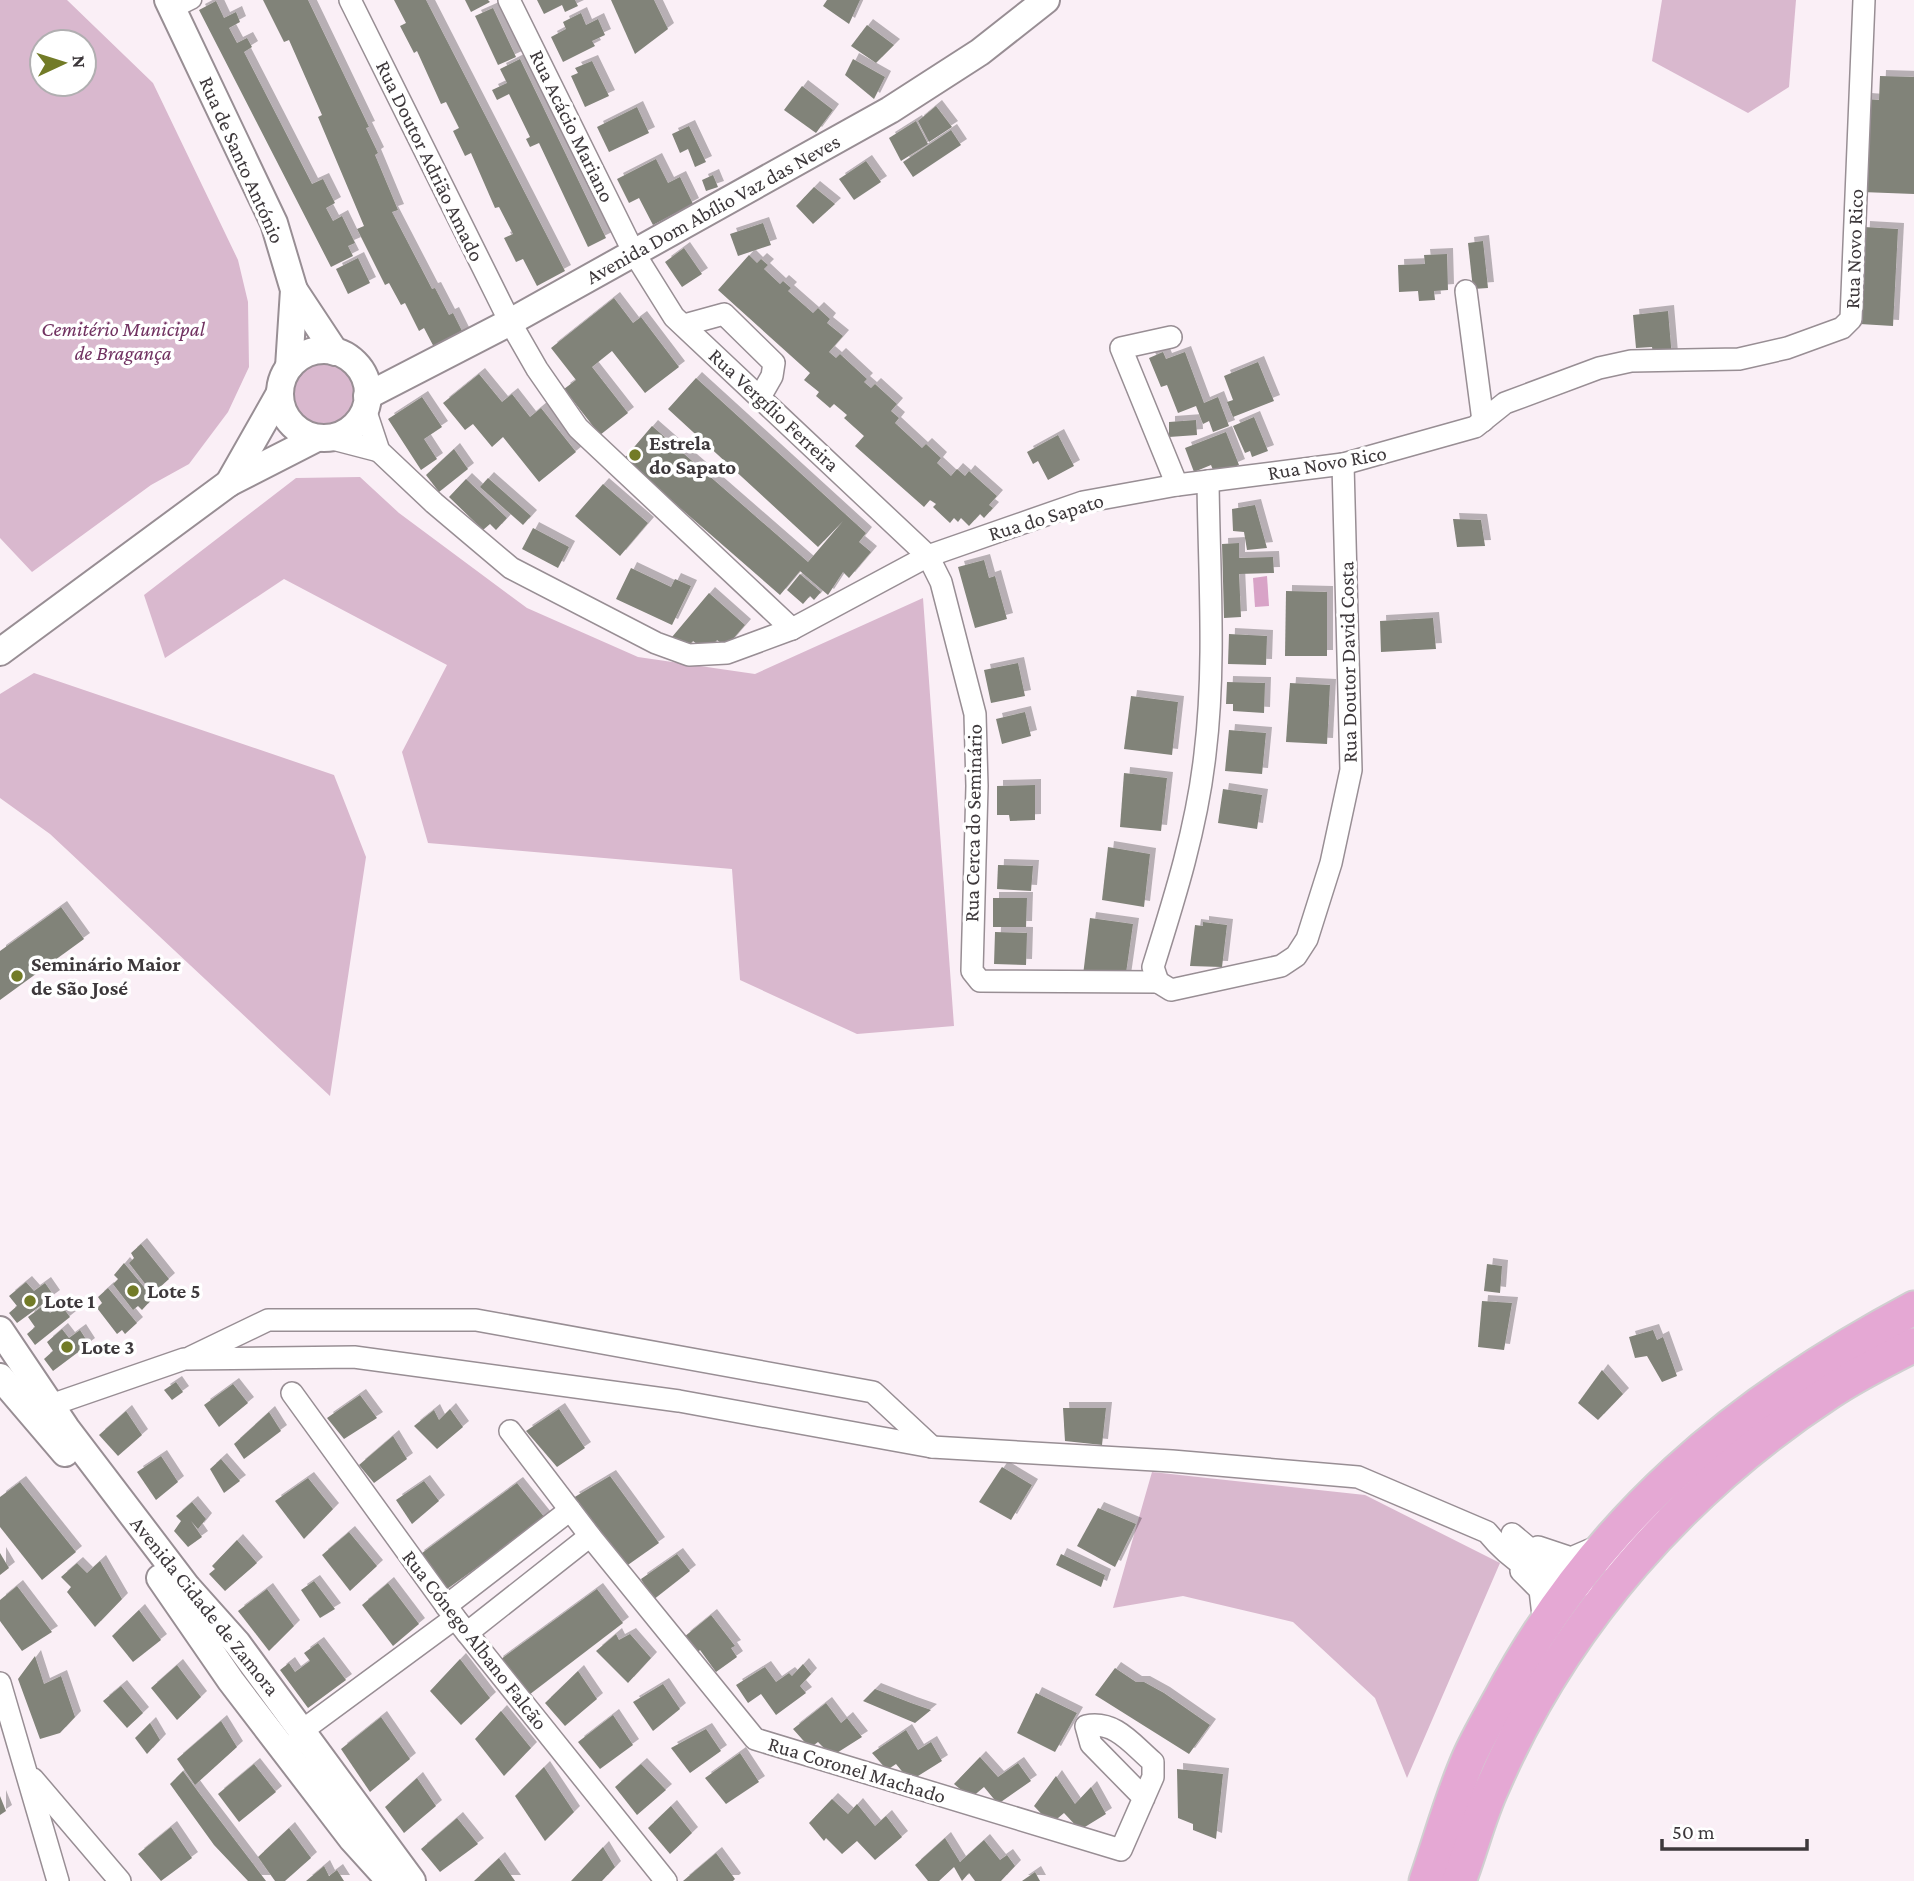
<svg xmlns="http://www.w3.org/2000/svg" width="1914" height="1881" font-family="'Crimson Pro',serif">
<defs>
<filter id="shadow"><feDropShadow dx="6" dy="-6" stdDeviation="0" flood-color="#0004"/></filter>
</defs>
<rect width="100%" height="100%" fill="#faeff6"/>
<!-- green -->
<g fill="#d9b8ce" fill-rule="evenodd">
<path d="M0,0H67L153,83L238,260L248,302L249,367L228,412L189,464L151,485L32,572L0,538ZM42,42H84V84H42Z"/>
<path d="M1662,0H1796L1789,87L1748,113L1652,61Z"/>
<circle cx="322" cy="394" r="32"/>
<path d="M360,477L399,513L527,608L638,657L755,674L923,598L954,1026L857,1034L740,980L732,869L428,843L402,752L447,665L284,579L165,658L144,595L296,478Z"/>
<path d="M34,673L334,775L366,857L330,1096L50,834L0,798V694Z"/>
<path d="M1152,1472L1365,1495L1500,1563L1407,1778L1375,1698L1293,1622L1183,1596L1113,1608Z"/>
</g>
<!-- water -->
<path fill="#d8a3c7" d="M1267,576L1269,606L1255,607L1253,578Z"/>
<!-- building -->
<g fill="#818379" filter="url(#shadow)">
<path d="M263,0H308L369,127L366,128L378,153L375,155L398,210L392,212L432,289L435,288L449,315L453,313L465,337L436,351L424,328L419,331L405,303L401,305L389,283L385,285L357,229L364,226L318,117L322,115L289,40L284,42Z"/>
<path d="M394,0H426L565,271L537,286L523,259L516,262L504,238L513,234L499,207L495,208L471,153L465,156L453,131L459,128L446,102L441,104L417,51L414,53L400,26L406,23Z"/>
<path d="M465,0H488L490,2L471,12Z"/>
<path d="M537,0H575L578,6L565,12L562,5L544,14Z"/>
<path d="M611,0H654L668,29L635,54Z"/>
<path d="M827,0H860L849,24L823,6Z"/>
<path d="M216,1L224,18L236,12L240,22L229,28L237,43L247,38L252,47L244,52L312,184L323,179L335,203L326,208L333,221L342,216L355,243L348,246L353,256L331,267L199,10Z"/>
<path d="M493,8L516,57L498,65L475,16Z"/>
<path d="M581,13L586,25L598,19L605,35L592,41L595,46L563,62L551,37L566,29L563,22Z"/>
<path d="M867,25L894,45L876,63L851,46Z"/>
<path d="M520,59L606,238L588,247L539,143L530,147L526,139L530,137L509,94L497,100L492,90L507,83L500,69Z"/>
<path d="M853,59L885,77L874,99L845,75Z"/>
<path d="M592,61L609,96L585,107L571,76L578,73L575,68Z"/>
<path d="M1880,76L1914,77V194L1862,192L1865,99L1879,100Z"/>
<path d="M802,86L833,110L816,133L784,110Z"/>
<path d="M936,106L952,127L929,142L918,121Z"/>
<path d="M637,107L649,133L609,152L597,127Z"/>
<path d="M916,121L928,144L901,161L889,138Z"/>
<path d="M689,126L706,162L695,167L688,149L680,153L672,134Z"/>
<path d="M951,130L961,145L913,177L903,162Z"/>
<path d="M656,159L668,183L680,177L693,204L653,225L639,198L629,203L617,179Z"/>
<path d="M866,161L881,182L854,200L839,179Z"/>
<path d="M713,175L718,187L706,191L702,180Z"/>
<path d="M814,187L835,204L813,224L796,206Z"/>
<path d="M763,223L771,245L738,256L730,234Z"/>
<path d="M1864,227L1898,229L1893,326L1860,324Z"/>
<path d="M1483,241L1488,288L1473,289L1468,243Z"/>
<path d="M684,248L702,274L682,287L665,262Z"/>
<path d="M1447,254L1448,290L1434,291L1435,300L1419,301L1418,291L1399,292L1398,265L1425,264L1424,255Z"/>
<path d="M749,255L757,263L761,259L768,265L764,269L780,284L783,281L791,288L788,291L813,313L818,308L830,319L827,323L843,336L829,352L836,358L840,354L867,379L864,382L871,388L875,384L897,404L891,411L899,418L895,423L922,448L926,444L941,458L937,463L951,476L957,469L965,476L969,471L997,496L989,505L993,508L984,518L980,514L969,526L961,518L958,522L954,518L950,523L933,507L936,504L930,500L924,507L855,446L864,436L844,418L847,415L834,404L830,408L816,396L819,392L804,380L810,373L718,290Z"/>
<path d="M358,258L370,283L348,294L336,269Z"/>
<path d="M614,298L633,323L641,317L679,367L645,393L612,351L592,367L628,413L600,435L564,389L576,380L551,348Z"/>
<path d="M1668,311L1672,358L1654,359L1652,347L1636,348L1633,315Z"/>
<path d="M1163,352L1166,359L1185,352L1204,403L1218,397L1229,426L1213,432L1209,421L1203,424L1196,406L1178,413L1167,385L1161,387L1149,358Z"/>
<path d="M1258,362L1274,401L1233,417L1227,402L1233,400L1224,376Z"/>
<path d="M479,374L502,402L512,394L530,417L541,408L576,452L539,482L503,437L492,447L473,424L465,430L443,403Z"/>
<path d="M696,378L866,533L859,542L871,552L849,578L843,572L828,595L800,571L780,595L624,459L652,426L808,562L843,521L818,547L668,409Z"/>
<path d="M422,397L442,427L424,439L437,459L421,470L388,419Z"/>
<path d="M1254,417L1268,451L1252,457L1250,451L1245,453L1233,426Z"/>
<path d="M1196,420L1197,435L1169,437V422Z"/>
<path d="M1226,432L1239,465L1215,475L1211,465L1194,472L1185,448Z"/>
<path d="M1058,435L1074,466L1048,480L1038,461L1033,464L1027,452Z"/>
<path d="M454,449L468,469L439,492L426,475Z"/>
<path d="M488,478L531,516L523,525L480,487Z"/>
<path d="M466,479L507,518L496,530L490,524L483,530L449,497Z"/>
<path d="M603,484L648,523L620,556L575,516Z"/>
<path d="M1255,505L1267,548L1247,550L1244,532L1233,531L1232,509Z"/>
<path d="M1453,519L1481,520L1485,546L1457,547Z"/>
<path d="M533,528L569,547L558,568L522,549Z"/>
<path d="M1239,543V558L1273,557L1274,573L1239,574L1241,617L1224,618L1222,544Z"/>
<path d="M984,560L989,578L995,576L1007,619L975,628L958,567Z"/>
<path d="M631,568L671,587L675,579L691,586L672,625L616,599Z"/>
<path d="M800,574L821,592L814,600L810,596L803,604L787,590Z"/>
<path d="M1286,591L1327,592V656H1285Z"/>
<path d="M709,593L745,625L726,647L717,640L707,652L693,641L686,649L672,637Z"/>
<path d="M1433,618L1436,649L1381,652L1380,621Z"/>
<path d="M1229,634L1267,636L1266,665L1228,664Z"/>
<path d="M1018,663L1025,696L991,703L984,670Z"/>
<path d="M1227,682L1265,683L1264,713L1233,711V704H1226Z"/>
<path d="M1290,683L1330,685L1327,744L1286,742Z"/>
<path d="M1131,696L1178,702L1172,755L1124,749Z"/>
<path d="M1025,712L1031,736L1002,744L996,719Z"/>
<path d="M1229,730L1266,733L1262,774L1225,771Z"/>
<path d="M1124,773L1167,778L1161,831L1120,827Z"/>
<path d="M1035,785V820L1010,821L1009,815H997V786Z"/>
<path d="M1223,789L1262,795L1257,829L1218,823Z"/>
<path d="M1108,847L1150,854L1144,907L1102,900Z"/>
<path d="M998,865L1033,866L1031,891L997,889Z"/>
<path d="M993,898H1027L1026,927H993Z"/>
<path d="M61,907L84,939L0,1000V951Z"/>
<path d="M1090,918L1133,924L1125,980L1083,975Z"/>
<path d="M1203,922L1227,925L1222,967L1190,966L1195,925L1203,926Z"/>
<path d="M995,932L1027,933L1026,965L994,964Z"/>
<path d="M141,1244L169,1279L159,1288L156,1285L150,1290L129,1263L134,1258L131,1253Z"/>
<path d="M124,1263L153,1298L142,1310L138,1306L133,1310L113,1284L118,1279L114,1275Z"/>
<path d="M1487,1264L1502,1266L1500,1293L1484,1291Z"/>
<path d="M26,1282L34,1291L45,1283L54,1296L17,1323L9,1313L17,1306L9,1296Z"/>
<path d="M108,1288L137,1323L125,1334L122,1330L117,1334L97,1308L102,1303L98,1297Z"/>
<path d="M1482,1301L1512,1303L1504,1350L1478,1347Z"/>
<path d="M44,1305L50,1313L61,1305L70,1317L35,1345L27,1334L35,1327L28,1317Z"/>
<path d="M62,1329L69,1338L80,1330L89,1344L53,1371L44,1359L53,1351L47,1342Z"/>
<path d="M1653,1330L1657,1340L1663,1337L1677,1376L1662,1382L1647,1356L1635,1358L1629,1337Z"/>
<path d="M1602,1370L1623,1394L1598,1420L1578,1403Z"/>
<path d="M176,1382L183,1392L172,1400L164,1390Z"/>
<path d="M233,1384L248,1403L219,1427L204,1405Z"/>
<path d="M360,1395L377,1418L344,1439L327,1418Z"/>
<path d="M1063,1408H1106L1102,1445L1065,1441Z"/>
<path d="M450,1409L463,1427L437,1449L414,1426L434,1410L439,1420Z"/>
<path d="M559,1409L585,1448L557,1467L526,1431Z"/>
<path d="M126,1411L142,1435L118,1456L99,1435Z"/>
<path d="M269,1412L281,1431L244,1459L234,1444Z"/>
<path d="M393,1436L407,1459L374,1483L359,1465Z"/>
<path d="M161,1456L178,1482L156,1500L137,1472Z"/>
<path d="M221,1459L240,1481L224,1493L210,1469Z"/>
<path d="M1002,1467L1032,1485L1011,1520L979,1502Z"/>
<path d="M610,1476L659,1543L625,1567L573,1498Z"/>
<path d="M308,1478L333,1509L304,1539L275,1501Z"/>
<path d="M424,1481L439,1501L412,1524L396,1500Z"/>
<path d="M20,1482L76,1552L42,1580L0,1527V1497Z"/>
<path d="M517,1483L545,1518L443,1592L418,1556Z"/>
<path d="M192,1502L206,1519L198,1529L191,1521L202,1537L188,1547L174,1531L181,1521L176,1516Z"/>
<path d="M1098,1508L1136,1524L1115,1567L1077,1546Z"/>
<path d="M349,1532L377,1566L350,1591L322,1555Z"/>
<path d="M237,1540L257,1563L225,1591L209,1574L215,1569L212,1566Z"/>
<path d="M0,1553L9,1568L0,1575Z"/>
<path d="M677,1554L690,1571L653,1600L641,1579Z"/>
<path d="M1061,1554L1105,1575L1101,1587L1056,1565Z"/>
<path d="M100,1561L122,1599L95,1627L67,1592L71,1587L61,1577L77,1563L87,1573Z"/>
<path d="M314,1581L335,1609L320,1618L301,1590Z"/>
<path d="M388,1583L419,1624L393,1646L362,1605Z"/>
<path d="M17,1586L52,1632L22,1651L0,1621V1600Z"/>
<path d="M267,1589L294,1626L269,1651L238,1611Z"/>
<path d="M597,1589L623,1623L525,1698L497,1662Z"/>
<path d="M139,1610L161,1640L133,1662L112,1636Z"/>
<path d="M711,1615L735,1646L731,1648L737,1657L716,1672L700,1650L697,1653L684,1637Z"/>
<path d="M616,1634L619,1640L630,1634L651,1658L628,1683L596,1651Z"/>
<path d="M318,1643L346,1680L308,1708L280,1670L289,1663L295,1672L310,1661L304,1653Z"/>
<path d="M35,1656L44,1684L61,1676L75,1717L60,1733L40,1739L18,1679Z"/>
<path d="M460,1659L490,1698L461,1725L430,1691Z"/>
<path d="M803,1664L811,1674L800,1686L806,1693L776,1715L761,1694L748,1703L736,1685L765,1667L776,1682L789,1673L792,1676Z"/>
<path d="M177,1665L201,1697L177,1720L151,1688Z"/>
<path d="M1115,1668L1136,1682H1144L1164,1693L1210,1725L1189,1754L1095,1695Z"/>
<path d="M578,1671L597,1699L565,1726L545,1703Z"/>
<path d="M663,1684L680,1709L653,1731L633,1702Z"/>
<path d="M121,1686L143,1713L127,1728L103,1701Z"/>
<path d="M875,1689L911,1703L931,1710L915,1723L863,1701Z"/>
<path d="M1036,1693L1077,1713L1055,1752L1017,1733Z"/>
<path d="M826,1703L841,1723L847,1718L862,1737L832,1756L818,1742L810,1748L793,1729Z"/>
<path d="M501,1711L531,1748L504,1776L475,1739Z"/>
<path d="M613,1715L633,1745L600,1769L578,1742Z"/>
<path d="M381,1717L410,1759L370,1792L341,1749Z"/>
<path d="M221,1721L237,1747L195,1785L177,1759Z"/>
<path d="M150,1723L160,1740L147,1754L135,1738Z"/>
<path d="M706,1729L721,1751L690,1773L671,1748Z"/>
<path d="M906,1730L918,1750L931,1742L942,1761L910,1781L896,1764L887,1770L872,1753Z"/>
<path d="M740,1753L759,1782L726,1804L705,1778Z"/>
<path d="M980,1757L998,1777L1018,1763L1031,1781L998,1804L984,1787L971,1798L954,1784Z"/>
<path d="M254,1764L276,1792L239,1822L218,1794Z"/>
<path d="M641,1764L666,1790L637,1815L615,1787Z"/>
<path d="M544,1767L574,1812L545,1841L515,1796Z"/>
<path d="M1177,1769L1223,1774L1216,1839L1193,1830V1824L1178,1818Z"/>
<path d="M183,1771L199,1793L266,1881H248L214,1845L170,1784Z"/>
<path d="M1056,1776L1075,1804L1091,1787L1106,1814L1080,1830L1064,1813L1051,1824L1034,1806Z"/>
<path d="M417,1778L436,1806L404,1833L385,1807Z"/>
<path d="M0,1796L6,1811L0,1815Z"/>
<path d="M832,1799L848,1814L857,1804L875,1826L886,1816L902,1837L875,1860L857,1841L842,1854L826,1838L824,1841L809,1823Z"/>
<path d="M671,1806L692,1833L670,1854L648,1828Z"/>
<path d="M457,1818L478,1844L440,1872L421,1849Z"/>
<path d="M171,1827L192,1858L161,1881L138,1854Z"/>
<path d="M289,1828L311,1858L285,1881H275L258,1857Z"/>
<path d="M945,1838L960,1862L984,1840L1000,1860L1007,1855L1015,1866L1001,1881H975L969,1873L962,1881L954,1867L939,1881H928L915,1865Z"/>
<path d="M603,1847L615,1867L602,1881H571Z"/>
<path d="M716,1853L735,1879L733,1881H683Z"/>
<path d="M499,1858L515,1881H474Z"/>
<path d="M324,1866L329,1876L337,1870L344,1881H306Z"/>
<path d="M1035,1872L1040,1881H1022Z"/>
</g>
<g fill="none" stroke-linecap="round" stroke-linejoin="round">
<defs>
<path id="pedestrian" d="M173,10L193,0"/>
<g id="minor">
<path d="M350,0L510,322L537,369L578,428L792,629"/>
<path d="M509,0L634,253L674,317L928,556L941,582L975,714L977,786L972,971L980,981L1158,982"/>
<path d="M1466,291L1483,421"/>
<path d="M684,325L724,314L774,363L772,376L760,397"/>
<path d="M1171,337L1121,348L1177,485"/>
<path d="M365,409L379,451L434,503L511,568L656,643L689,655L727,653L792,629L928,556L1083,502L1177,485L1343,464L1475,427L1505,403L1599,368L1631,361L1739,359L1787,348L1842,328L1851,319L1864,0"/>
<path d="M329,438L379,451"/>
<path d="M1158,982L1171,990L1281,966L1296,956L1307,939L1331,863L1351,770L1343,464"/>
<path d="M1158,982L1153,967C1175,897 1197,827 1205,754C1216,664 1209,572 1208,481"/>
<path d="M191,1357L268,1320H476L873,1392L932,1447"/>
<path d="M292,1393L455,1618L666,1881"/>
<path d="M51,1405L184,1359L354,1357L679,1401L932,1447L1172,1461L1358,1477L1487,1532C1508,1558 1547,1588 1582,1586"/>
<path d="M510,1431L590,1536L755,1739L1121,1850L1153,1777V1762C1132,1744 1115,1720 1086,1726L1091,1744L1144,1798"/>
<path d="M1512,1534L1568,1581"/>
<path d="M1538,1547L1571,1558L1599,1546"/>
<path d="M1613,1563L1637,1535L1662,1521"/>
<path d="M1521,1571L1540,1590L1544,1624"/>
<path d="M446,1606L570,1510"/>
<path d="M467,1633L590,1536"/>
<path d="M0,1683L58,1881"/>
<path d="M297,1743L303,1730L455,1618"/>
<path d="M33,1779L120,1881"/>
</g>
<g id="tertiary">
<path d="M168,0L274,223L294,290L289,367"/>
<path d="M294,290L335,352"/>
<circle cx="324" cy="394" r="44"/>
<path d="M367,396L510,322L890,110L980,52L1046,0"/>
<path d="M229,483L280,393"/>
<path d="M0,652L229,483L317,438"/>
<path d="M0,1330L66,1428L187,1587L237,1643L412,1881"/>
<path d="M0,1377L65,1453"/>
<path d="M160,1578L231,1681L352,1839L390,1881"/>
</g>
<g id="primary">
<path d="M1426,1881C1440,1841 1451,1799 1468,1760C1477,1739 1489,1719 1500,1699C1596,1519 1736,1403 1914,1308"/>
<path d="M1459,1881C1471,1850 1479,1816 1493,1786C1563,1624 1683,1488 1830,1392C1857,1374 1886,1360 1914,1345"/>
</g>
</defs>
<!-- pedestrian casing -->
<use href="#pedestrian" stroke="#988e94" stroke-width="19"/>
<!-- minor casing -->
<use href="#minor" stroke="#988e94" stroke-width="24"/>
<!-- tertiary casing -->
<use href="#tertiary" stroke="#988e94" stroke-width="30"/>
<!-- primary casing -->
<use href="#primary" stroke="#d0cfd0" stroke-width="37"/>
<!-- pedestrian -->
<use href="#pedestrian" stroke="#fff" stroke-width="16"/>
<!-- minor -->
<use href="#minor" stroke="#fff" stroke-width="21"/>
<!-- tertiary -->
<use href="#tertiary" stroke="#fff" stroke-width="26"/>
<!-- primary -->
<use href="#primary" stroke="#e5a8d4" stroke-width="33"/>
</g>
<!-- markers -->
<g fill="#727b27" stroke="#fff" stroke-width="2.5">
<circle cx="635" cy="455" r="7"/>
<circle cx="17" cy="976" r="7"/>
<circle cx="133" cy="1291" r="7"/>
<circle cx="30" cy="1301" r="7"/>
<circle cx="67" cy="1347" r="7"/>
</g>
<g text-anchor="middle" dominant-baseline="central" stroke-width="7" stroke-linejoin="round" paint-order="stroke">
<!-- street labels -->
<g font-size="21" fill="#3d383b" stroke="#fff">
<text transform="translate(572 126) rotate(64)">Rua Acácio Mariano</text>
<text transform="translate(242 160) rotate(66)">Rua de Santo António</text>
<text transform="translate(430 161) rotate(64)">Rua Doutor Adrião Amado</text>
<text transform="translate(713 209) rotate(-29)">Avenida Dom Abílio Vaz das Neves</text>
<text transform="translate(1854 249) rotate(-88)">Rua Novo Rico</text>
<text transform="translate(774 410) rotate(43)">Rua Vergílio Ferreira</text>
<text transform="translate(1327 463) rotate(-10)">Rua Novo Rico</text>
<text transform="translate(1046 517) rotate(-17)">Rua do Sapato</text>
<text transform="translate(1348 662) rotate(-91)">Rua Doutor David Costa</text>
<text transform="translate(973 823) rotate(-89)">Rua Cerca do Seminário</text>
<text transform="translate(205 1606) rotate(51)">Avenida Cidade de Zamora</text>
<text transform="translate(475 1640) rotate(52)">Rua Cónego Albano Falcão</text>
<text transform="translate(857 1770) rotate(17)">Rua Coronel Machado</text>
</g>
<!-- park labels -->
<g font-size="21" font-style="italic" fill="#713261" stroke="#fff">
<text x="123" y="329">Cemitério Municipal<tspan x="123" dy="24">de Bragança</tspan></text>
</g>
<!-- poi labels -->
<g font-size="21" font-weight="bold" fill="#3d383b" stroke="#fff" text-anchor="start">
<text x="649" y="443">Estrela<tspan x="649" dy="24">do Sapato</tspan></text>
<text x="31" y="964">Seminário Maior<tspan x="31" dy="24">de São José</tspan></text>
<text x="147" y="1291">Lote 5</text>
<text x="44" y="1301">Lote 1</text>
<text x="81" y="1347">Lote 3</text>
</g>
</g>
<!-- north arrow -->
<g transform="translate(63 63) rotate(86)"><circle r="33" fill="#ffffff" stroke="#b1afb1" stroke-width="2"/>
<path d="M0-5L12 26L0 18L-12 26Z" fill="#727b27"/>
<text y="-10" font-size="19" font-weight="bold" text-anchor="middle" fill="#3d383b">N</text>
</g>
<!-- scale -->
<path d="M1662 1839v10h145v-10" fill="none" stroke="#3d383b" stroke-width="3.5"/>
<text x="1672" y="1839" font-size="21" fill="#3d383b" stroke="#ffffff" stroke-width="5" paint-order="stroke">50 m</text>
</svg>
